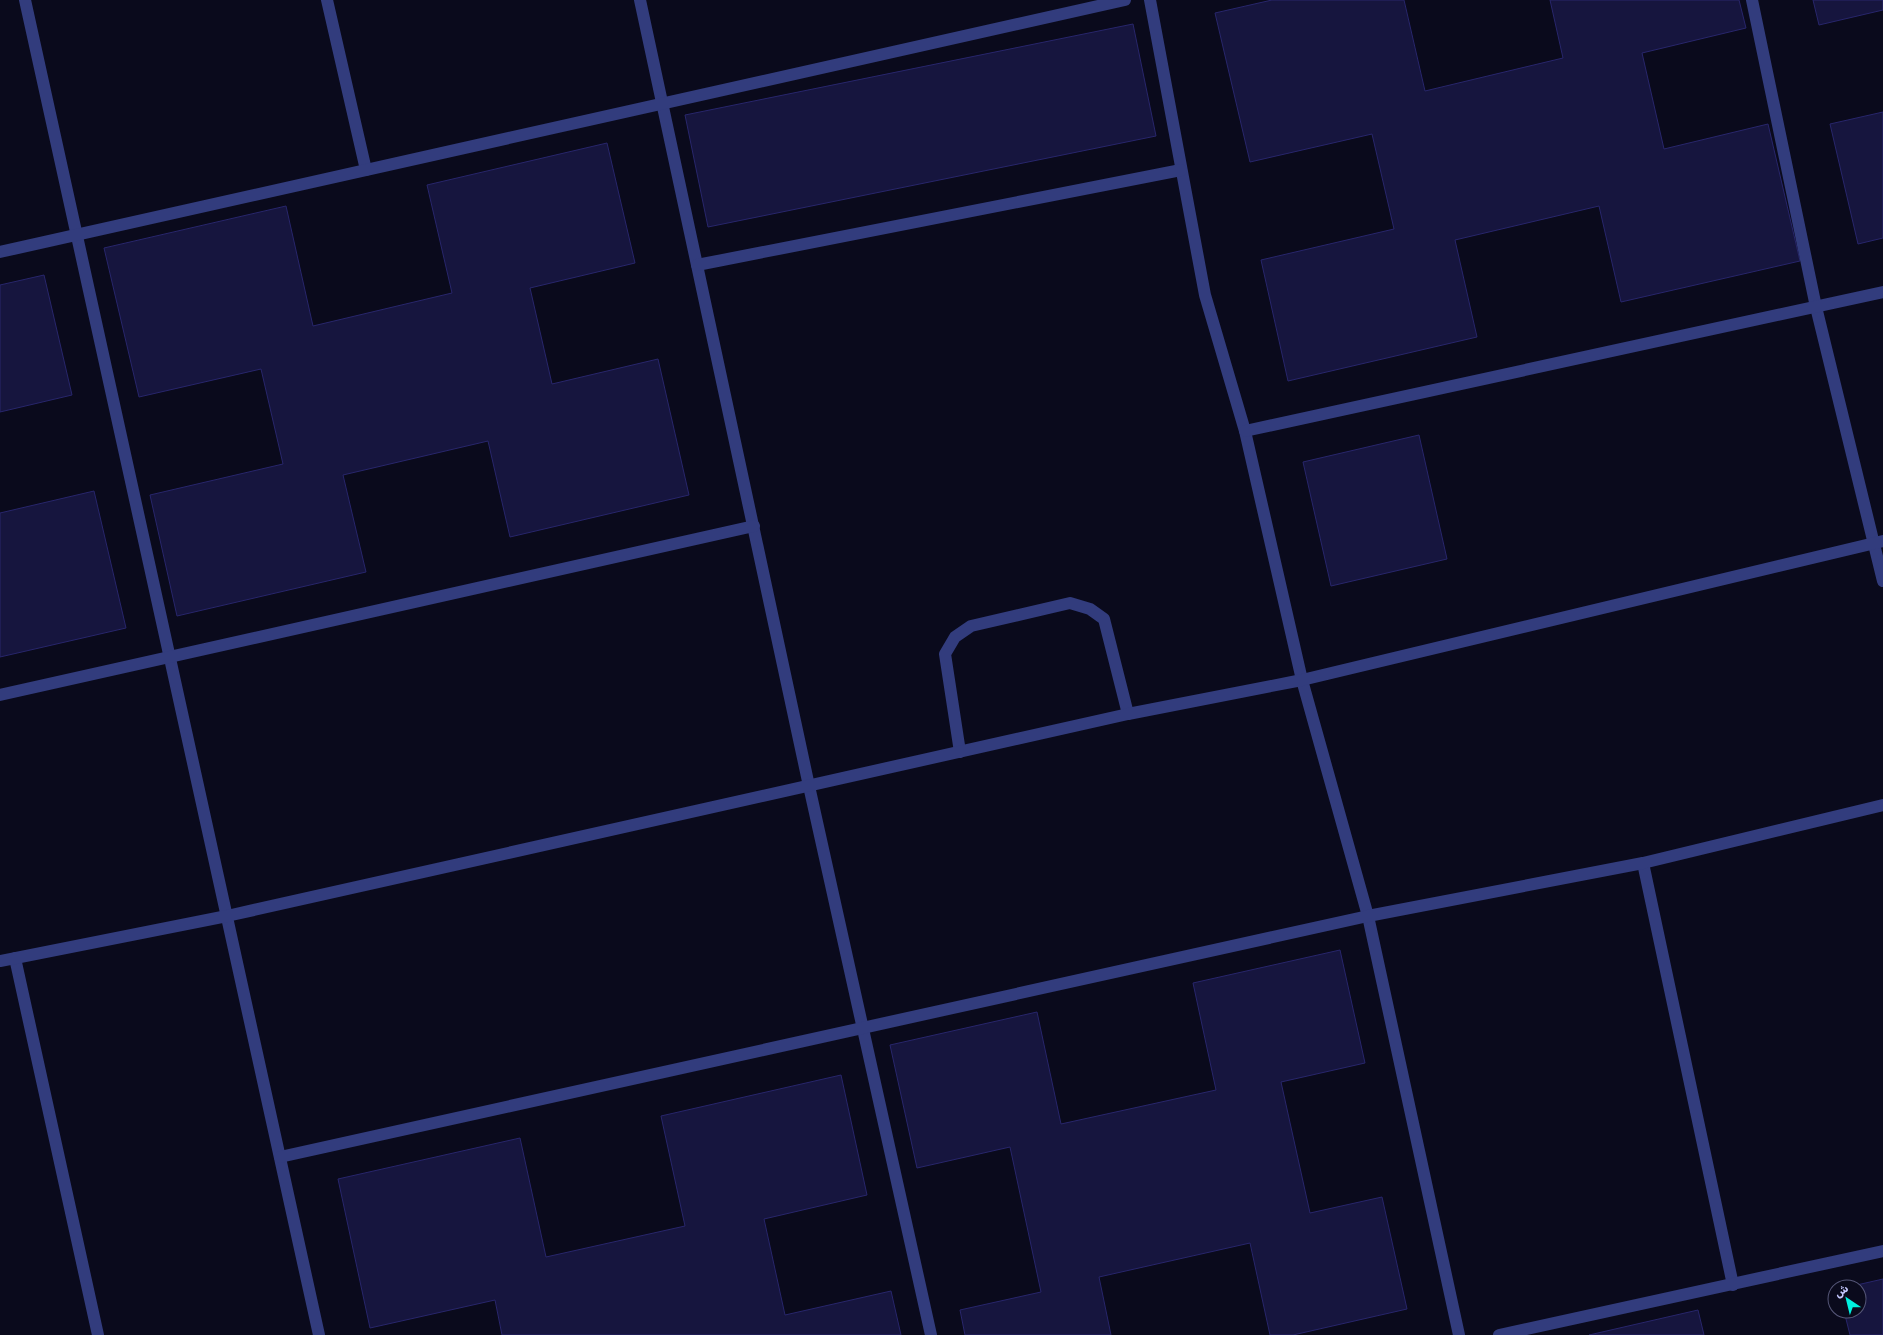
<svg xmlns="http://www.w3.org/2000/svg" width="1883" height="1335" font-family="Rubik,'Noto Naskh Arabic',sans-serif">
<rect width="100%" height="100%" fill="#0a0a1c"/>
<!-- building -->
<g fill="#16153e" stroke="#28266b">
<path d="M1272,0H1404L1425,91L1563,58L1550,0H1739L1746,28L1642,53L1664,149L1768,124L1800,261L1621,302L1599,206L1455,240L1477,337L1288,381L1261,260L1394,229L1372,134L1250,162L1215,13Z"/>
<path d="M1813,0H1883V10L1819,25Z"/>
<path d="M1133,24L1156,136L708,227L685,115Z"/>
<path d="M1883,112V238L1858,244L1830,124Z"/>
<path d="M607,143L635,263L530,288L552,384L658,359L689,495L510,537L488,441L343,475L366,572L177,616L150,495L283,464L261,369L139,397L104,248L286,206L313,326L452,293L427,185Z"/>
<path d="M44,275L72,395L0,412V285Z"/>
<path d="M1419,435L1447,559L1331,586L1303,462Z"/>
<path d="M94,491L126,628L0,657V513Z"/>
<path d="M1340,950L1365,1063L1281,1082L1310,1213L1382,1197L1407,1309L1293,1335H1270L1250,1243L1099,1277L1111,1335H965L960,1310L1041,1292L1010,1147L917,1168L890,1045L1037,1012L1061,1124L1216,1090L1193,983Z"/>
<path d="M841,1075L867,1195L764,1219L785,1315L891,1291L901,1335H502L495,1300L370,1328L338,1179L520,1138L546,1257L685,1226L661,1116Z"/>
<path d="M1883,1279V1335H1850L1844,1311H1859V1287H1848Z"/>
<path d="M1698,1310L1704,1335H1589Z"/>
</g>
<g fill="none" stroke-linecap="round" stroke-linejoin="round">
<!-- minor -->
<g stroke="#323c7d" stroke-width="12">
<path d="M25,0L319,1335"/>
<path d="M327,0L366,170"/>
<path d="M640,0L809,786L931,1335"/>
<path d="M1150,0L1205,295L1245,431L1302,680L1368,916L1459,1335"/>
<path d="M1752,0L1816,307L1883,581"/>
<path d="M0,252L1125,0"/>
<path d="M697,265L1181,170"/>
<path d="M1245,431L1883,292"/>
<path d="M0,695L754,526"/>
<path d="M960,752L945,654L955,637L971,626L1070,603L1090,609L1104,619L1128,714"/>
<path d="M1643,863L1733,1285"/>
<path d="M15,958L98,1335"/>
<path d="M0,961L227,916L1128,714L1302,680L1883,541"/>
<path d="M280,1157L1368,916L1643,863L1883,805"/>
<path d="M1499,1335L1883,1251"/>
</g>
</g>
<!-- north arrow -->
<g transform="translate(1847 1299) rotate(325)"><circle r="19" fill="#0a0a1c" stroke="#555677"/>
<path d="M0-3L7 15L0 10L-7 15Z" fill="#00f0df"/>
<text y="-6" font-size="11" font-weight="bold" text-anchor="middle" fill="#c5c8ff">ش</text>
</g>
</svg>
